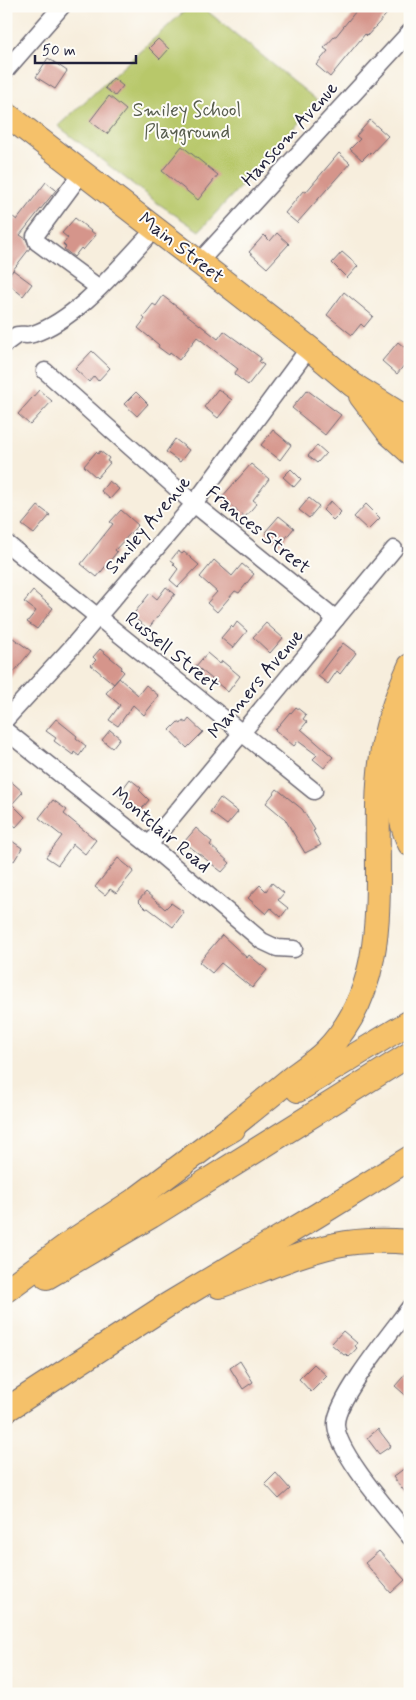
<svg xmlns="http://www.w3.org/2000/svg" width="416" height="1700" font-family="Mynerve,sans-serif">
<rect width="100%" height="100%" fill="#fdfcf7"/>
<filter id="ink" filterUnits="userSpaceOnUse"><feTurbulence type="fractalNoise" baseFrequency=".02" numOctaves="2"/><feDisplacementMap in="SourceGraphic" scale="10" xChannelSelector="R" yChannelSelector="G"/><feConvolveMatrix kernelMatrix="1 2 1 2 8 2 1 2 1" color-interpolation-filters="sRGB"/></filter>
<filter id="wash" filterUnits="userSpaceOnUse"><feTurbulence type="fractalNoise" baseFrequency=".0096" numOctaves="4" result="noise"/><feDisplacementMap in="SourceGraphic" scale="20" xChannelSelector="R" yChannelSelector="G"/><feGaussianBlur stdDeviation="1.12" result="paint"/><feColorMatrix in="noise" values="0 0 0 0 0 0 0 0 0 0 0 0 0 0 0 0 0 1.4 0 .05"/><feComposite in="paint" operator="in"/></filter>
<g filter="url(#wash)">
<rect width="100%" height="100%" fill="#f7eedd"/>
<!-- green -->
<path fill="#b8c86b" stroke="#6d7553" d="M190,6H201L319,102L199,231L156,202L58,126Z"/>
<g id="blocks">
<!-- building -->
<g fill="#d5958b">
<path d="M360,6H394L367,36L365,34L330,77L316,65L328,51L324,48L335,36H336Z"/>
<path d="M158,39L169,49L160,59L149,48Z"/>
<path d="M48,58L67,71L55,89L36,77Z"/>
<path d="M113,78L123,86L115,96L105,88Z"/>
<path d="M109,96L126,110L107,134L90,121Z"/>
<path d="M370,120L388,136L371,154L370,152L362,160L350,149L360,139L356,136Z"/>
<path d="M182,146L218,175L198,200L162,171Z"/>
<path d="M339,153L350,163L297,223L285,213L303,191L306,192Z"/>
<path d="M46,182L56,190L20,235L26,239L30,248L6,279V234L10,229L6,226L13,217L17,220Z"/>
<path d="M75,218L96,235L83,250L81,248L74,257L64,249L66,247L63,244L68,238L62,233Z"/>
<path d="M277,233L289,244L267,268L249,252L264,235L270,241Z"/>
<path d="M342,252L358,266L347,278L332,263Z"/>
<path d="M13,270L32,284L23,296L6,282V279Z"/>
<path d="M344,292L373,316L364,327L361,324L352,335L327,315Z"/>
<path d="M163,296L218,339L224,331L261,358L259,362L264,365L248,385L234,374L238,369L197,337L179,360L170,353L169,355L158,347L159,345L138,328L145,319L143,317L153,304L156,306Z"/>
<path d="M398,342L410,352V358L397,374L382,361Z"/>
<path d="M92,351L110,368L98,381L94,376L89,382L75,369Z"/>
<path d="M218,389L232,400L218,418L204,407Z"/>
<path d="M39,390L52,401L30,425L18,414Z"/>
<path d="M307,390L341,415L325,435L292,408Z"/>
<path d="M136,392L148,404L137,416L124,404Z"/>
<path d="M273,430L291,445L280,460L261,445Z"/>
<path d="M175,439L189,450L180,462L166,452Z"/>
<path d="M317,445L326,453L317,463L308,456Z"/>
<path d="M100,451L109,458L107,461L110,463L97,478L84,466L96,452L98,454Z"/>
<path d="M251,464L269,479L253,500L257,503L245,517L221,498Z"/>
<path d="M291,469L301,479L294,487L283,477Z"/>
<path d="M109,481L119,489L110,499L101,491Z"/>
<path d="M309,498L319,506L309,518L299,510Z"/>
<path d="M331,501L341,512L333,520L323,510Z"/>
<path d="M366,504L380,518L368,530L354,517Z"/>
<path d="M38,506L50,515L34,534L22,525Z"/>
<path d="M121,510L138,525L115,550L117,552L97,577L81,564L113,524L110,522Z"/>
<path d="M279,516L294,528L280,545L265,532Z"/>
<path d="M178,551L182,554L184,552L199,565L178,587L170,580L178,569L173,564L175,563L171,560Z"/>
<path d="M214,560L232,576L242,564L254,574L239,593L235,591L217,612L207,603L217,592L200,577Z"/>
<path d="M166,587L175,594L148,629L132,616L150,593L157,599Z"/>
<path d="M33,591L53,608L37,629L27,622L36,611L24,602Z"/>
<path d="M237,622L247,631L233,648L221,638L231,626L233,628Z"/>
<path d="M266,623L283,638L270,653L253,637Z"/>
<path d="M13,638L31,651L6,682V648Z"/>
<path d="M343,643L356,653L340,674L337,671L328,684L318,676Z"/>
<path d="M100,649L122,667L121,669L124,672L114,684L91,665L96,660L93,657Z"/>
<path d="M207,653L220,664L222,661L240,676L228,692L196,666Z"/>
<path d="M119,678L138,695L146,685L159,696L144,715L133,705L118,726L109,720L120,705L106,693Z"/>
<path d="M296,707L306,715L303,719L307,722L301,729L333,757L324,768L313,759L317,755L298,741L294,746L275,730L290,712L291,713Z"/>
<path d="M56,719L77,736L76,738L86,746L79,756L74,752L73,755L54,741L56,738L46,731Z"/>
<path d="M189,719L203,732L187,748L170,730L178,722L181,724L183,721L186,723Z"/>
<path d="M110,730L120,738L112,748L102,740Z"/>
<path d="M6,777L23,792L12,804L25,817L16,827L6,819Z"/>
<path d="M130,779L141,788L139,790L149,800L140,811L118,795Z"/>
<path d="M277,789L302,809L315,830L313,831L321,845L305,853L285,819L266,803Z"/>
<path d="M220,798L238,812L227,825L210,812Z"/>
<path d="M53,800L67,810L64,814L96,840L85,854L73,844L58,865L46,857L62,836L39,818Z"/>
<path d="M196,828L212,842L210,845L230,863L222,872L184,842Z"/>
<path d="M12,841L22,848L14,861L6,856V850Z"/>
<path d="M118,858L134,871L116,893L110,889L105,895L95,887Z"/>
<path d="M272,883L284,893L278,900L288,908L281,917L271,908L266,914L248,898L260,885L266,891Z"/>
<path d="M146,892L165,909L171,903L184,912L173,927L148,908L146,909L138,901Z"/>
<path d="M222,935L247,958L249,955L267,970L252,988L221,963L212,973L199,962Z"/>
<path d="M343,1331L357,1343L355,1346L357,1348L349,1357L346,1354L344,1355L331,1344Z"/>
<path d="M240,1361L253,1382L243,1389L230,1368Z"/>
<path d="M314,1364L327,1376L311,1392L299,1379Z"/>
<path d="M410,1369V1399L395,1386Z"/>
<path d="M378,1429L391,1446L379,1454L367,1438Z"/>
<path d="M410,1464V1498L393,1477Z"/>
<path d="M276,1473L290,1489L279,1499L265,1484Z"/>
<path d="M379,1551L405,1580L391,1593L365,1563Z"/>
</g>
</g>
</g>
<g filter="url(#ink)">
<use href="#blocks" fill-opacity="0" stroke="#6d6974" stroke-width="1"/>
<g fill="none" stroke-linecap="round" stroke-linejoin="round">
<defs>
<g id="minor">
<path d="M6,70L62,6"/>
<path d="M83,171L35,236L37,242L99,288"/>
<path d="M199,262L410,32"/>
<path d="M6,343L17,335C22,334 28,336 33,334C80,318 121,264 156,228"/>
<path d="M45,371L194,504L336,619"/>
<path d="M6,543L314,791"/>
<path d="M6,719L72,647L194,504L309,348"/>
<path d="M6,731L149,845L262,941L277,948L294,949"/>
<path d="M149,845L394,549"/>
<path d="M410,1307C393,1330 337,1398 336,1423C335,1451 391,1513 410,1537"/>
</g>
<g id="highway">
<path d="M6,114L236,291L309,348L353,385L396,412L410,423"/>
<path d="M361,396L389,433L410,452"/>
<path d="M410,721C399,761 391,805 410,844"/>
<path d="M298,1090L410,1022"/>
<path d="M219,1137C244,1117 269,1097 293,1077C304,1069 316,1061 326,1051C403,972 367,854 382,756C386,725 397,695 410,666"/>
<path d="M47,1277L151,1216L410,1054"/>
<path d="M219,1286C258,1272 296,1254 336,1245C360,1240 385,1240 410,1242"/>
<path d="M6,1290L77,1238L135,1200L219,1137L233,1129"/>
<path d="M6,1410L166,1306L316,1216L410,1158"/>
</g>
</defs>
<!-- minor casing -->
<use href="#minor" stroke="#6d6974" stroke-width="19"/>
<!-- highway casing -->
<use href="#highway" stroke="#6d6974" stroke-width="26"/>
<!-- minor -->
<use href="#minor" stroke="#fff" stroke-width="16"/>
<!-- highway -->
<use href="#highway" stroke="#f5c16b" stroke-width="24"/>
</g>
</g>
<g text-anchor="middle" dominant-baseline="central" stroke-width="4" stroke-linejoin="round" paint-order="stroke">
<!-- park labels -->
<g font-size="19" fill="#565c4c" stroke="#fdfcf7">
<text x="187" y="110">Smiley School<tspan x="187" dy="22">Playground</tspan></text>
</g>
<!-- street labels -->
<g font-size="19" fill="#22223b" stroke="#fdfcf7">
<text transform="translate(290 134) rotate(-48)">Hanscom Avenue</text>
<text transform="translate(181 248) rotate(38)">Main Street</text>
<text transform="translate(148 525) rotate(-50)">Smiley Avenue</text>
<text transform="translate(258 530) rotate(39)">Frances Street</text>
<text transform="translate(172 652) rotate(39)">Russell Street</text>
<text transform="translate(256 684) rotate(-50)">Manners Avenue</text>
<text transform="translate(161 830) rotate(40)">Montclair Road</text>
</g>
</g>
<!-- margin -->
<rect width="416" height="1700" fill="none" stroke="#fdfcf7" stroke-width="25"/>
<!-- scale -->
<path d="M35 55v8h101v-8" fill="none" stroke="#22223b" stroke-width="2.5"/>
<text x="42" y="55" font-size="15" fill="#22223b" stroke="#fdfcf7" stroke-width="4" paint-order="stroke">50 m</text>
</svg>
